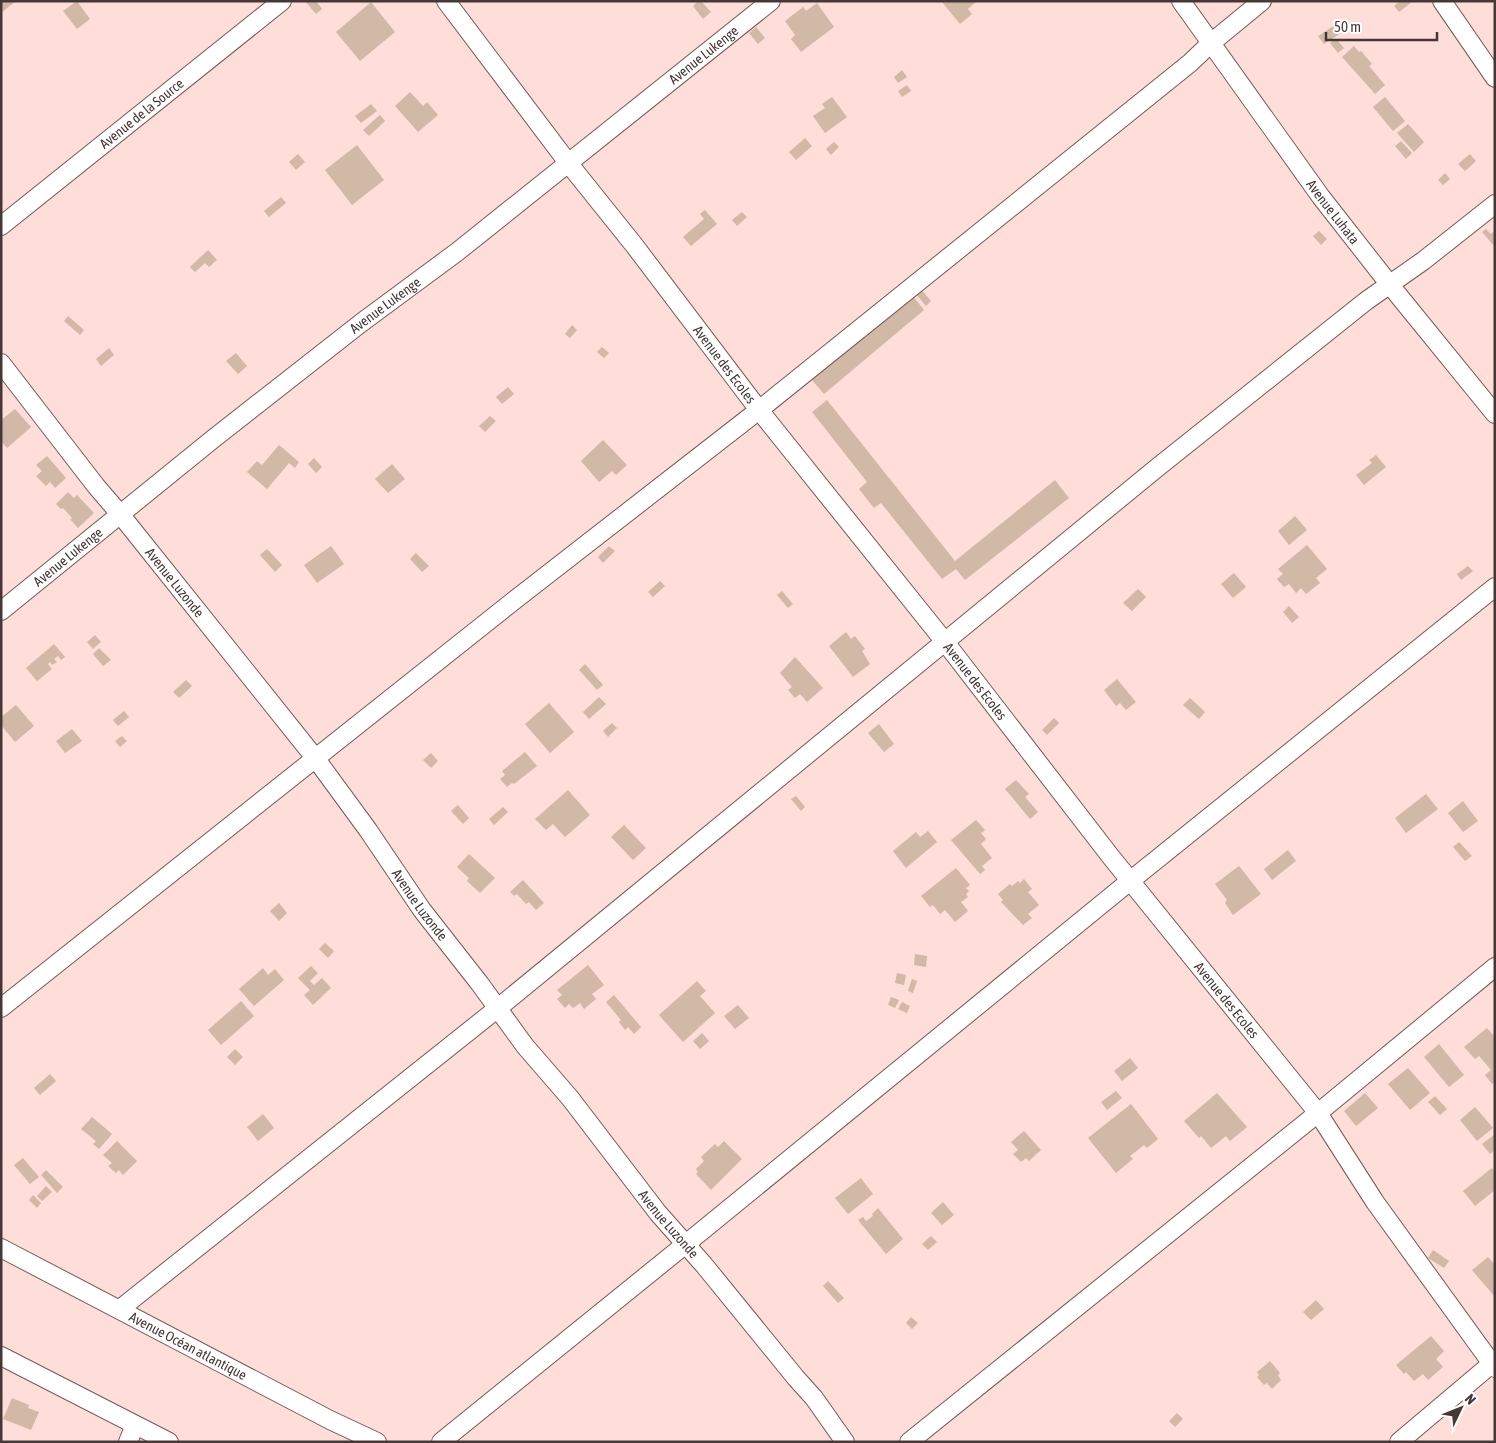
<svg xmlns="http://www.w3.org/2000/svg" width="1496" height="1443" font-family="'Asap Condensed',sans-serif">
<rect width="100%" height="100%" fill="#ffddd9"/>
<!-- building -->
<g fill="#d1b8a7">
<path d="M1,1H16L1,13Z"/>
<path d="M77,1L90,19L77,29L63,11Z"/>
<path d="M305,1H316L322,9L316,14Z"/>
<path d="M698,1H701L711,12L703,19L693,6Z"/>
<path d="M943,1H977L968,9L972,14L960,24L942,2Z"/>
<path d="M1400,1H1413L1399,12L1394,6Z"/>
<path d="M371,2L395,32L360,61L336,32Z"/>
<path d="M817,3L834,27L801,52L791,39L795,35L785,21L803,7L806,11Z"/>
<path d="M1335,25L1341,33L1324,44L1318,36Z"/>
<path d="M756,27L765,38L758,44L749,33Z"/>
<path d="M1336,39L1344,48L1338,53L1330,43Z"/>
<path d="M1354,46L1359,52L1361,51L1372,64L1369,66L1385,85L1375,94L1342,57Z"/>
<path d="M902,70L907,77L898,83L894,77Z"/>
<path d="M907,85L911,91L902,97L898,91Z"/>
<path d="M410,92L423,106L427,102L438,115L418,132L395,106Z"/>
<path d="M832,97L847,117L825,133L813,116L825,108L822,104Z"/>
<path d="M1385,97L1405,121L1393,131L1373,107Z"/>
<path d="M371,104L377,111L361,123L355,116Z"/>
<path d="M380,115L385,121L369,136L363,130Z"/>
<path d="M1408,124L1424,142L1414,152L1397,133Z"/>
<path d="M805,138L812,146L796,160L789,152Z"/>
<path d="M1401,141L1412,153L1406,159L1395,146Z"/>
<path d="M834,142L839,147L831,155L826,149Z"/>
<path d="M357,145L384,180L352,205L325,170Z"/>
<path d="M298,154L305,162L296,170L289,162Z"/>
<path d="M1470,154L1476,161L1465,171L1458,164Z"/>
<path d="M1445,173L1450,179L1443,185L1438,180Z"/>
<path d="M281,197L286,203L269,217L264,211Z"/>
<path d="M705,210L717,224L691,246L683,237L704,219L700,214Z"/>
<path d="M742,212L747,217L737,226L732,220Z"/>
<path d="M1486,229L1491,234L1493,232L1495,234V247L1482,232Z"/>
<path d="M1319,231L1327,239L1321,245L1313,236Z"/>
<path d="M208,250L217,260L209,267L205,263L195,272L190,267Z"/>
<path d="M920,288L931,301L926,306L915,293Z"/>
<path d="M912,295L924,310L824,394L811,379Z"/>
<path d="M68,316L84,330L80,335L64,321Z"/>
<path d="M572,325L577,330L570,338L565,334Z"/>
<path d="M602,347L609,353L604,358L597,352Z"/>
<path d="M109,348L114,355L101,366L96,359Z"/>
<path d="M236,353L247,366L238,374L226,361Z"/>
<path d="M508,387L514,394L502,404L496,397Z"/>
<path d="M827,400L955,561L1055,480L1069,498L965,580L956,569L942,579L881,503L874,508L859,489L867,482L812,412Z"/>
<path d="M15,409L31,427L7,448L1,441V420Z"/>
<path d="M490,416L496,421L485,432L479,426Z"/>
<path d="M603,440L627,465L616,475L612,471L599,482L581,461Z"/>
<path d="M279,445L299,462L295,468L289,463L267,489L247,472L257,461L262,465Z"/>
<path d="M1376,455L1386,467L1364,485L1356,475L1372,463L1369,460Z"/>
<path d="M47,456L66,478L55,488L50,482L46,486L36,476L42,471L36,465Z"/>
<path d="M314,458L322,467L316,473L308,464Z"/>
<path d="M392,464L405,479L388,493L375,479Z"/>
<path d="M68,492L74,498L77,495L94,513L78,528L70,519L72,518L63,508L61,509L56,504Z"/>
<path d="M1295,516L1307,530L1289,545L1278,531Z"/>
<path d="M1307,545L1327,569L1316,578L1320,583L1306,594L1301,588L1296,593L1289,584L1284,587L1277,579L1283,574L1278,569Z"/>
<path d="M331,546L344,564L317,583L304,565Z"/>
<path d="M609,546L615,551L603,563L598,557Z"/>
<path d="M267,549L282,565L275,572L260,555Z"/>
<path d="M416,553L429,566L422,572L410,559Z"/>
<path d="M1468,566L1473,571L1461,580L1457,574Z"/>
<path d="M1234,573L1246,587L1233,598L1221,584Z"/>
<path d="M660,581L665,586L653,597L648,592Z"/>
<path d="M1138,589L1146,597L1132,611L1123,603Z"/>
<path d="M782,591L793,604L788,608L777,595Z"/>
<path d="M1289,606L1299,617L1292,623L1283,612Z"/>
<path d="M846,632L851,639L855,636L865,649L862,651L870,664L853,677L829,646Z"/>
<path d="M95,635L101,642L93,649L87,642Z"/>
<path d="M54,644L65,657L61,660L58,656L54,659L57,662L52,665L50,662L48,664L52,669L37,681L26,668Z"/>
<path d="M99,648L111,660L103,666L93,654Z"/>
<path d="M795,657L823,688L807,702L800,694L795,698L788,690L792,687L780,673Z"/>
<path d="M585,664L603,685L597,690L579,670Z"/>
<path d="M1117,679L1136,702L1126,710L1120,703L1116,706L1104,690Z"/>
<path d="M186,680L192,686L179,698L173,692Z"/>
<path d="M599,697L606,704L589,719L583,712Z"/>
<path d="M1190,698L1205,712L1199,719L1183,705Z"/>
<path d="M549,703L574,732L550,753L525,724Z"/>
<path d="M16,705L34,726L15,742L1,725V717Z"/>
<path d="M124,711L129,717L118,726L113,720Z"/>
<path d="M1054,718L1059,723L1047,735L1042,730Z"/>
<path d="M612,723L617,728L608,737L603,731Z"/>
<path d="M879,724L894,744L884,752L868,733Z"/>
<path d="M72,729L82,741L65,753L56,741Z"/>
<path d="M122,736L127,741L120,747L115,741Z"/>
<path d="M525,752L537,766L514,784L512,783L507,787L500,779L505,775L502,771Z"/>
<path d="M431,753L438,761L431,768L423,760Z"/>
<path d="M1016,780L1029,794L1025,797L1038,812L1030,819L1005,789Z"/>
<path d="M568,790L590,815L565,837L553,824L546,830L535,819Z"/>
<path d="M1426,794L1438,809L1406,833L1395,818Z"/>
<path d="M796,796L805,807L801,811L791,799Z"/>
<path d="M1463,801L1478,821L1463,832L1448,813Z"/>
<path d="M458,805L469,818L463,824L451,811Z"/>
<path d="M503,807L508,812L494,825L489,819Z"/>
<path d="M976,820L985,830L981,833L986,839L981,844L992,858L982,866L985,870L980,874L951,840Z"/>
<path d="M624,825L646,848L633,860L611,837Z"/>
<path d="M928,831L937,842L906,868L893,851L916,832L920,837Z"/>
<path d="M1459,842L1472,856L1465,861L1453,847Z"/>
<path d="M1288,850L1296,861L1272,880L1264,869Z"/>
<path d="M469,854L495,878L480,893L467,881L469,878L457,867Z"/>
<path d="M1239,866L1261,894L1233,915L1225,903L1227,900L1215,884Z"/>
<path d="M956,868L970,885L966,888L969,891L966,894L968,897L961,902L968,911L955,922L945,910L940,914L933,905L930,907L921,896Z"/>
<path d="M1024,879L1032,889L1028,892L1039,905L1028,914L1032,918L1023,925L1001,902L1003,900L998,894L1010,884L1012,886L1018,881L1020,883Z"/>
<path d="M523,880L544,903L536,910L529,902L526,904L517,894L514,896L510,892Z"/>
<path d="M279,903L287,913L279,921L270,911Z"/>
<path d="M325,943L334,951L328,958L319,949Z"/>
<path d="M915,954L927,956L926,967L914,965Z"/>
<path d="M588,965L604,985L592,994L596,999L584,1009L580,1003L573,1008L569,1004L565,1008L557,999L562,995L557,990Z"/>
<path d="M311,966L318,973L310,981L314,985L322,978L331,988L313,1005L304,995L310,990L298,978Z"/>
<path d="M263,968L268,975L275,969L284,980L254,1006L239,989Z"/>
<path d="M897,973L906,975L904,985L895,983Z"/>
<path d="M912,979L917,981L913,993L908,991Z"/>
<path d="M697,981L706,991L700,996L715,1013L683,1042L659,1015Z"/>
<path d="M614,995L641,1027L634,1034L628,1027L625,1030L619,1022L621,1020L606,1002Z"/>
<path d="M891,997L899,1000L895,1008L888,1005Z"/>
<path d="M241,1001L254,1016L221,1045L208,1030Z"/>
<path d="M902,1002L910,1006L907,1013L898,1009Z"/>
<path d="M738,1005L749,1018L735,1029L724,1016Z"/>
<path d="M1487,1028L1495,1037V1082L1492,1084L1485,1075L1491,1070L1479,1056L1475,1059L1464,1047Z"/>
<path d="M702,1033L709,1041L700,1049L693,1041Z"/>
<path d="M1439,1044L1464,1075L1449,1087L1424,1057Z"/>
<path d="M235,1049L243,1057L235,1065L227,1057Z"/>
<path d="M1130,1058L1138,1068L1122,1081L1114,1071Z"/>
<path d="M1408,1068L1430,1093L1410,1110L1388,1084Z"/>
<path d="M50,1074L56,1081L40,1095L34,1088Z"/>
<path d="M1116,1091L1122,1098L1107,1110L1101,1102Z"/>
<path d="M1217,1093L1247,1127L1230,1141L1226,1136L1211,1148L1201,1136L1199,1138L1184,1121Z"/>
<path d="M1365,1093L1378,1108L1356,1126L1344,1111Z"/>
<path d="M1435,1096L1447,1109L1440,1115L1428,1102Z"/>
<path d="M1131,1104L1158,1139L1147,1148L1144,1145L1130,1156L1133,1159L1116,1173L1088,1138Z"/>
<path d="M1475,1107L1493,1128L1477,1141L1460,1120Z"/>
<path d="M263,1114L274,1128L258,1141L247,1127Z"/>
<path d="M92,1117L112,1134L99,1149L93,1144L96,1141L81,1129Z"/>
<path d="M1024,1131L1041,1150L1029,1161L1026,1158L1021,1162L1013,1154L1018,1150L1011,1142Z"/>
<path d="M1495,1134V1150L1490,1154L1482,1144Z"/>
<path d="M117,1141L137,1161L123,1175L119,1170L116,1173L108,1166L112,1163L103,1155Z"/>
<path d="M724,1141L742,1159L711,1190L696,1174L698,1172L696,1169L704,1161L701,1157L715,1144L718,1147Z"/>
<path d="M23,1158L39,1177L30,1184L14,1165Z"/>
<path d="M1492,1168L1495,1172V1190L1475,1206L1463,1191Z"/>
<path d="M46,1170L63,1187L57,1193L41,1175Z"/>
<path d="M861,1178L873,1194L848,1214L835,1198Z"/>
<path d="M46,1186L52,1192L42,1201L37,1196Z"/>
<path d="M33,1195L41,1203L37,1208L29,1200Z"/>
<path d="M943,1202L954,1215L942,1225L931,1213Z"/>
<path d="M878,1208L903,1239L886,1254L858,1220L863,1217L866,1221L873,1216L872,1214Z"/>
<path d="M931,1236L937,1242L928,1250L922,1244Z"/>
<path d="M1433,1250L1449,1261L1444,1268L1428,1258Z"/>
<path d="M1488,1257L1495,1265V1297L1472,1270Z"/>
<path d="M828,1281L844,1298L838,1303L823,1286Z"/>
<path d="M1316,1300L1324,1309L1311,1320L1303,1312Z"/>
<path d="M911,1317L918,1323L912,1329L906,1323Z"/>
<path d="M1431,1336L1444,1351L1436,1359L1443,1367L1428,1380L1423,1374L1414,1381L1406,1372L1404,1374L1396,1365Z"/>
<path d="M1270,1361L1280,1373L1278,1375L1281,1380L1272,1389L1267,1383L1264,1385L1257,1377L1259,1375L1257,1372Z"/>
<path d="M12,1398L29,1405L28,1408L39,1412L31,1430L3,1419Z"/>
<path d="M1177,1413L1183,1419L1175,1427L1169,1421Z"/>
</g>
<g fill="none" stroke-linecap="round" stroke-linejoin="round">
<defs>
<g id="minor">
<path id="s1" d="M446,1L569,164L634,245L759,410L945,642L1111,857L1318,1113L1375,1202L1495,1368"/>
<path id="s2" d="M1181,1L1321,197L1390,285L1495,414"/>
<path d="M1442,1L1495,78"/>
<path id="s3" d="M1,226L282,1"/>
<path id="s4" d="M1,363L96,486L120,514L316,759L368,830L422,910L480,984L525,1046L570,1098L658,1213L704,1265L796,1378L814,1398L845,1442"/>
<path id="s5" d="M1,611L213,439L361,323L457,252L771,1"/>
<path d="M1,1008L516,599L759,410L1190,63L1211,43L1262,1"/>
<path id="s6" d="M1,1248L330,1420L377,1442"/>
<path d="M120,1309L498,1008L1158,467L1366,301L1423,261L1495,204"/>
<path d="M1,1356L169,1442"/>
<path d="M128,1442L135,1425"/>
<path d="M441,1442L687,1243L1130,881L1495,587"/>
<path d="M909,1442L1318,1113L1495,967"/>
<path d="M1399,1442L1495,1361"/>
</g>
</defs>
<!-- minor casing -->
<use href="#minor" stroke="#755956" stroke-width="20"/>
<!-- minor -->
<use href="#minor" stroke="#fff" stroke-width="18"/>
</g>
<g text-anchor="middle" dominant-baseline="central" stroke-width="4" stroke-linejoin="round" paint-order="stroke">
<!-- street labels -->
<g font-size="14" fill="#453837" stroke="#fff">
<text stroke="none"><textPath href="#s5" startOffset="896">Avenue Lukenge</textPath></text>
<text stroke="none"><textPath href="#s3" startOffset="180">Avenue de la Source</textPath></text>
<text stroke="none"><textPath href="#s2" startOffset="260">Avenue Luhata</textPath></text>
<text stroke="none"><textPath href="#s5" startOffset="491">Avenue Lukenge</textPath></text>
<text stroke="none"><textPath href="#s1" startOffset="458">Avenue des Ecoles</textPath></text>
<text stroke="none"><textPath href="#s5" startOffset="86">Avenue Lukenge</textPath></text>
<text stroke="none"><textPath href="#s4" startOffset="280">Avenue Luzonde</textPath></text>
<text stroke="none"><textPath href="#s1" startOffset="862">Avenue des Ecoles</textPath></text>
<text stroke="none"><textPath href="#s4" startOffset="685">Avenue Luzonde</textPath></text>
<text stroke="none"><textPath href="#s1" startOffset="1268">Avenue des Ecoles</textPath></text>
<text stroke="none"><textPath href="#s4" startOffset="1090">Avenue Luzonde</textPath></text>
<text stroke="none"><textPath href="#s6" startOffset="211">Avenue Océan atlantique</textPath></text>
</g>
</g>
<!-- border -->
<rect width="1496" height="1443" fill="none" stroke="#453837" stroke-width="5"/>
<!-- north arrow -->
<g transform="translate(1461 1408) rotate(47)" stroke="#ffffff" stroke-width="4" paint-order="stroke">
<path d="M0-4L9 19L0 12L-9 19Z" fill="#453837"/>
<text y="-8" font-size="14" font-weight="bold" text-anchor="middle" fill="#453837">N</text>
</g>
<!-- scale -->
<path d="M1326 32v8h111v-8" fill="none" stroke="#453837" stroke-width="2.5"/>
<text x="1334" y="32" font-size="15" fill="#453837" stroke="#ffffff" stroke-width="4" paint-order="stroke">50 m</text>
</svg>
